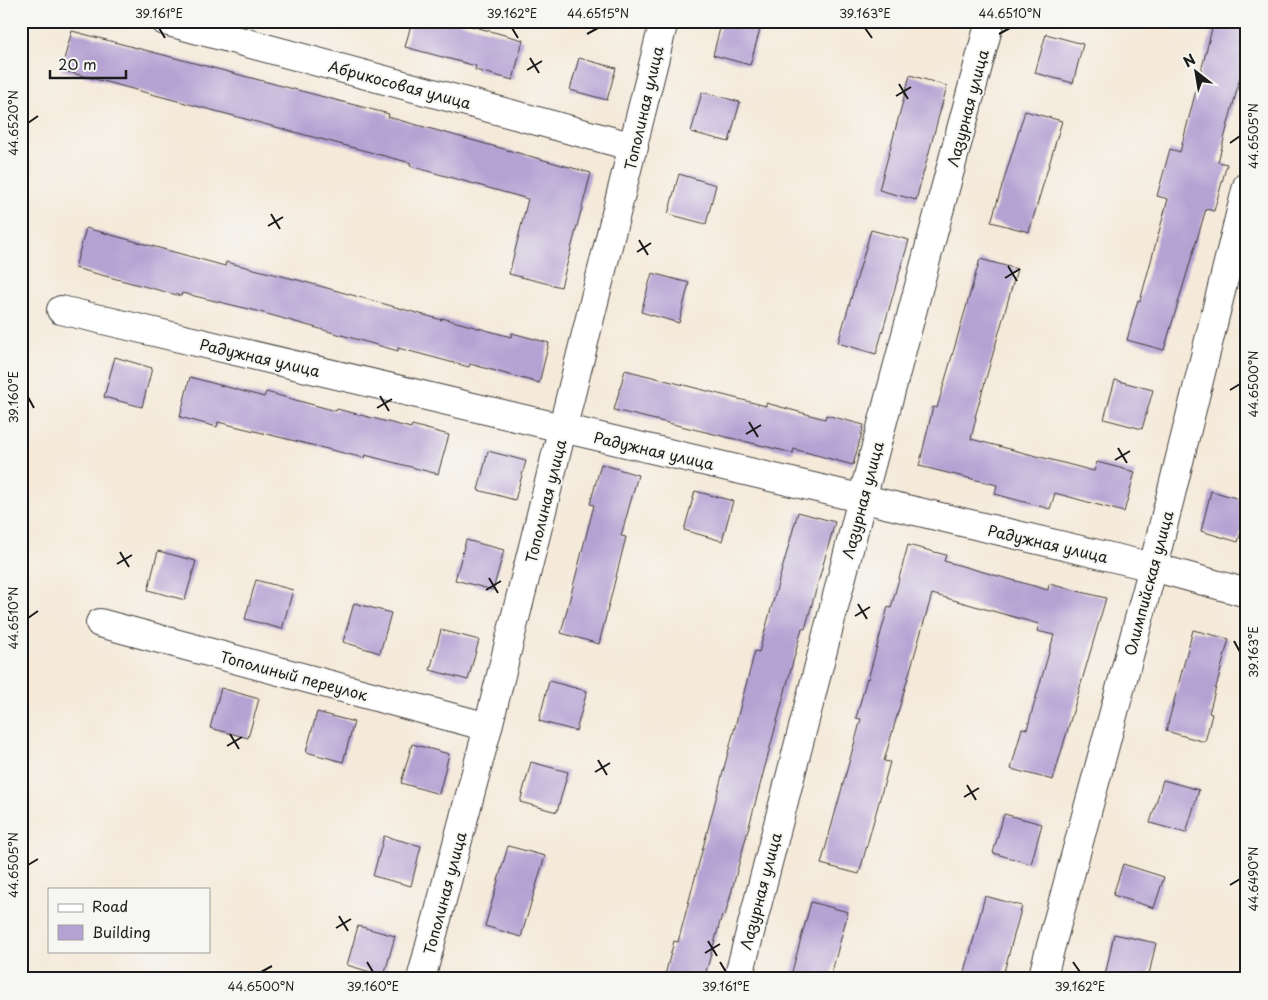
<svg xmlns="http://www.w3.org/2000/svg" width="1268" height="1000" font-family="'Playpen Sans',sans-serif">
<rect width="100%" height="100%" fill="#f6f6f2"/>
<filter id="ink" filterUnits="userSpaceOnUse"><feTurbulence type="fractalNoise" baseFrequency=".02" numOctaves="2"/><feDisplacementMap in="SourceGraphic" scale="10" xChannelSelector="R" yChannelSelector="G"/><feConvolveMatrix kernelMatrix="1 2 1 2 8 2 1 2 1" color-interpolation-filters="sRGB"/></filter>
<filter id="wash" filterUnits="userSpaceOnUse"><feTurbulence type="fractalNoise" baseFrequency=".0096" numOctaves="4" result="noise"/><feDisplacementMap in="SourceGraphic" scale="20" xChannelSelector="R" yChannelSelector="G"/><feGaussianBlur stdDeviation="1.12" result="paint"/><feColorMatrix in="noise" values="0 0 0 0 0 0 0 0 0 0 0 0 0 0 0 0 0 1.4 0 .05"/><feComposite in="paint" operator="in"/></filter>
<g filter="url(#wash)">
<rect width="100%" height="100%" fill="#f5e9d9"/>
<g id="blocks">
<!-- building -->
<g fill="#b5a2d3">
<path d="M412,21H453L523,40L513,80L475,70L476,66L405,47Z"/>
<path d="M722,21H745L761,26L750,65L713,55Z"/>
<path d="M1214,21H1247V51L1218,162L1227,164L1214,211L1206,209L1164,350L1127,340L1138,300L1140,301L1168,199L1157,196L1170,149L1180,152Z"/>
<path d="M72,31L389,114L388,117L591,173L561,287L509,274L528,199L410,166L411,163L61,70Z"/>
<path d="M1046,34L1083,44L1073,83L1035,73Z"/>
<path d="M579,58L616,68L607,100L570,90Z"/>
<path d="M910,75L947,86L916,200L879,190Z"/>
<path d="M702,92L740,102L729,142L691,132Z"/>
<path d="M1025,111L1062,121L1029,232L991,222Z"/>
<path d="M679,174L716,185L706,224L668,214Z"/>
<path d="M86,228L225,266L226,262L298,280L442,320V318L511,337L512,333L549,343L539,383L470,364L469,367L398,348V351L253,310L182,293L181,296L75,268Z"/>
<path d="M871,230L909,240L876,354L838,343Z"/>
<path d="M980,259L1017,269L975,417L976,418L971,439L1094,471L1097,462L1135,472L1124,512L1055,493L1050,509L995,494L997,485L919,466L933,407L937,408Z"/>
<path d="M652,273L689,283L679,323L641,312Z"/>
<path d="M115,357L152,368L142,407L104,397Z"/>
<path d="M625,370L766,406V403L825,419L826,415L864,425L853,465L794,449L793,453L614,410Z"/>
<path d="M190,377L264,397L266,392L336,411L337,409L411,428L412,425L449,435L438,474L365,455L364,458L218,422L217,427L180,417Z"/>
<path d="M1115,380L1153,390L1142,429L1104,419Z"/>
<path d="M488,451L526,461L515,500L478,490Z"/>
<path d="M601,464L638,475L621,536L626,537L599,644L561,633L594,505L590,504Z"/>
<path d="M695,491L733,501L722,541L684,530Z"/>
<path d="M1211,491L1247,501V511L1238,542L1201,531Z"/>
<path d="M798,512L835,522L805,629L802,628L725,916L722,915L704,979H664L674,941L678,942L755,651L759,652Z"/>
<path d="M466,540L504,550L493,590L455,580Z"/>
<path d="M908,545L946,555L944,561L1048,590L1049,584L1106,598L1053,780L1011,769L1022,728L1027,729L1054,635L1037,631L1039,624L932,594L884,761L890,762L859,874L821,864L861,719L856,718L867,678L868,679L888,607L891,608Z"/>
<path d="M158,551L196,561L185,600L148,590Z"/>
<path d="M256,580L293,590L282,629L245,619Z"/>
<path d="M354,603L391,613L380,653L343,642Z"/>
<path d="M441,630L479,640L468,680L430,670Z"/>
<path d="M1193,630L1229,639L1209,713L1212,714L1205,742L1166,731Z"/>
<path d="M549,681L587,691L576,731L539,721Z"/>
<path d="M221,688L259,699L248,738L210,728Z"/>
<path d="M317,712L354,722L343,762L306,752Z"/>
<path d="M412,744L449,754L439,794L401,783Z"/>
<path d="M531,762L568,772L557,812L520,802Z"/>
<path d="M1163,780L1199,790L1186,833L1150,823Z"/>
<path d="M1004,814L1042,824L1031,864L993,853Z"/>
<path d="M384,836L421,846L411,886L373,876Z"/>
<path d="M508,846L545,856L521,937L485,926Z"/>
<path d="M1123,864L1164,877L1154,908L1113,895Z"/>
<path d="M985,896L1022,906L1002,979H963Z"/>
<path d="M811,902L848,912L830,979H790Z"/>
<path d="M358,926L395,936L384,976L347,965Z"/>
<path d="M1114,934L1156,943L1148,979H1115L1105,976Z"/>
</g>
</g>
</g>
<g filter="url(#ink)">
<use href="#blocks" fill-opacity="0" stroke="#3d3b38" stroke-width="1"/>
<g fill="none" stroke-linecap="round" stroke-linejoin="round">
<defs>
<g id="minor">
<path d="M165,21L634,147"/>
<path d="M61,310L1153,567L1247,593"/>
<path d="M100,623L488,727"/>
<path d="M421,979L488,727L664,21"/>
<path d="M738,979L862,499L990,21"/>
<path d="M1042,979L1153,567L1247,186"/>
</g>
</defs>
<!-- minor casing -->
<use href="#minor" stroke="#3d3b38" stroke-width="30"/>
<!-- minor -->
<use href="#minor" stroke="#fff" stroke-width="28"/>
</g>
</g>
<!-- ticks -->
<path fill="none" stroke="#1c1c1c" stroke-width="2" d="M159,28L165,38M512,28L518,38M865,28L872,38M587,34L598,28M999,34L1010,28M530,58L539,73M527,70L542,61M899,84L908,99M896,96L911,87M28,123L38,116M1230,143L1240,136M271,214L280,229M268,226L283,217M639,240L648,255M637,252L651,243M1008,266L1017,281M1005,278L1020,269M1230,390L1240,384M380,396L389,411M28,397L34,408M377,408L392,399M749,422L758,437M746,434L761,425M1118,448L1127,463M1115,460L1130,451M120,552L129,567M117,564L132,555M489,578L498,593M486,590L501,581M858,604L867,619M855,616L870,607M28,618L38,611M1234,641L1240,652M230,734L239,749M227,746L242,737M598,760L607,775M595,772L610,763M967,785L976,800M964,797L979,788M28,865L38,859M1230,885L1240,879M339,916L348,931M336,928L351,919M708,941L717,956M705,953L720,944M367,962L373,972M720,962L726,972M1073,962L1080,972M261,972L272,966"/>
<g text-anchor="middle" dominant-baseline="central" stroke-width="4" stroke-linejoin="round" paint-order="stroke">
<!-- street labels -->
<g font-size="15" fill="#1c1c1c" stroke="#f6f6f2">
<text transform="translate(400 84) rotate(15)">Абрикосовая улица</text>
<text transform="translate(643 108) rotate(-77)">Тополиная улица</text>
<text transform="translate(967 108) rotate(-75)">Лазурная улица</text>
<text transform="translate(260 357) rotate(13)">Радужная улица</text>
<text transform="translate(654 450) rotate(13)">Радужная улица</text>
<text transform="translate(862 500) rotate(-75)">Лазурная улица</text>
<text transform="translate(545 501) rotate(-76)">Тополиная улица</text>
<text transform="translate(1048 543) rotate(13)">Радужная улица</text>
<text transform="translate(1148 583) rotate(-75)">Олимпийская улица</text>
<text transform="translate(294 675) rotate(15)">Тополиный переулок</text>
<text transform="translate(760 891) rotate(-75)">Лазурная улица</text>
<text transform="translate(444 893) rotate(-75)">Тополиная улица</text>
</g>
</g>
<!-- margin -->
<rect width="1268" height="1000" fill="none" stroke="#f6f6f2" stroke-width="55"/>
<!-- legend -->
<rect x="48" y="888" width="162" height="65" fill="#f6f6f2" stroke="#9f9f9c"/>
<rect x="58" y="904" width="25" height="8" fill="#ffffff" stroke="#9f9f9c"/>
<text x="92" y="912" font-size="15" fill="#1c1c1c">Road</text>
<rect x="58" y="925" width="25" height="15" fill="#b5a2d3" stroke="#9f9f9c"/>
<text x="92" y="938" font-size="15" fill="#1c1c1c">Building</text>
<!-- north arrow -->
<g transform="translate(1196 72) rotate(329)" stroke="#f6f6f2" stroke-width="4" paint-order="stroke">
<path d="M0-4L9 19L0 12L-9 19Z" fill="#1c1c1c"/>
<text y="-8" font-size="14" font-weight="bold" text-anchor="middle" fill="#1c1c1c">N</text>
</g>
<!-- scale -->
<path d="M50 70v8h76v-8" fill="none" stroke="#1c1c1c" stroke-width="2.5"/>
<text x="58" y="70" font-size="15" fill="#1c1c1c" stroke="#f6f6f2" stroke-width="4" paint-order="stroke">20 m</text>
<rect x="28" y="28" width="1212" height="944" fill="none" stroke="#1c1c1c" stroke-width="2"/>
<g font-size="12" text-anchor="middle" fill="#1c1c1c">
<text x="159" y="18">39.161°E</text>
<text x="512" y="18">39.162°E</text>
<text x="598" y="18">44.6515°N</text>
<text x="865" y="18">39.163°E</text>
<text x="1010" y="18">44.6510°N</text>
<text transform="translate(14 123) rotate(-90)" y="4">44.6520°N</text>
<text transform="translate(1254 136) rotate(-90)" y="4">44.6505°N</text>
<text transform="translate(1254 384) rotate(-90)" y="4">44.6500°N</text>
<text transform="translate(14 397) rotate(-90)" y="4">39.160°E</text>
<text transform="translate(14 618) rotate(-90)" y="4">44.6510°N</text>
<text transform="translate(1254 652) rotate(-90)" y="4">39.163°E</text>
<text transform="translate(14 865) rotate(-90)" y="4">44.6505°N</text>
<text transform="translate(1254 879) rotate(-90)" y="4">44.6490°N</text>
<text x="261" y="991">44.6500°N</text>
<text x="373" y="991">39.160°E</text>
<text x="726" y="991">39.161°E</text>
<text x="1080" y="991">39.162°E</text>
</g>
</svg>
